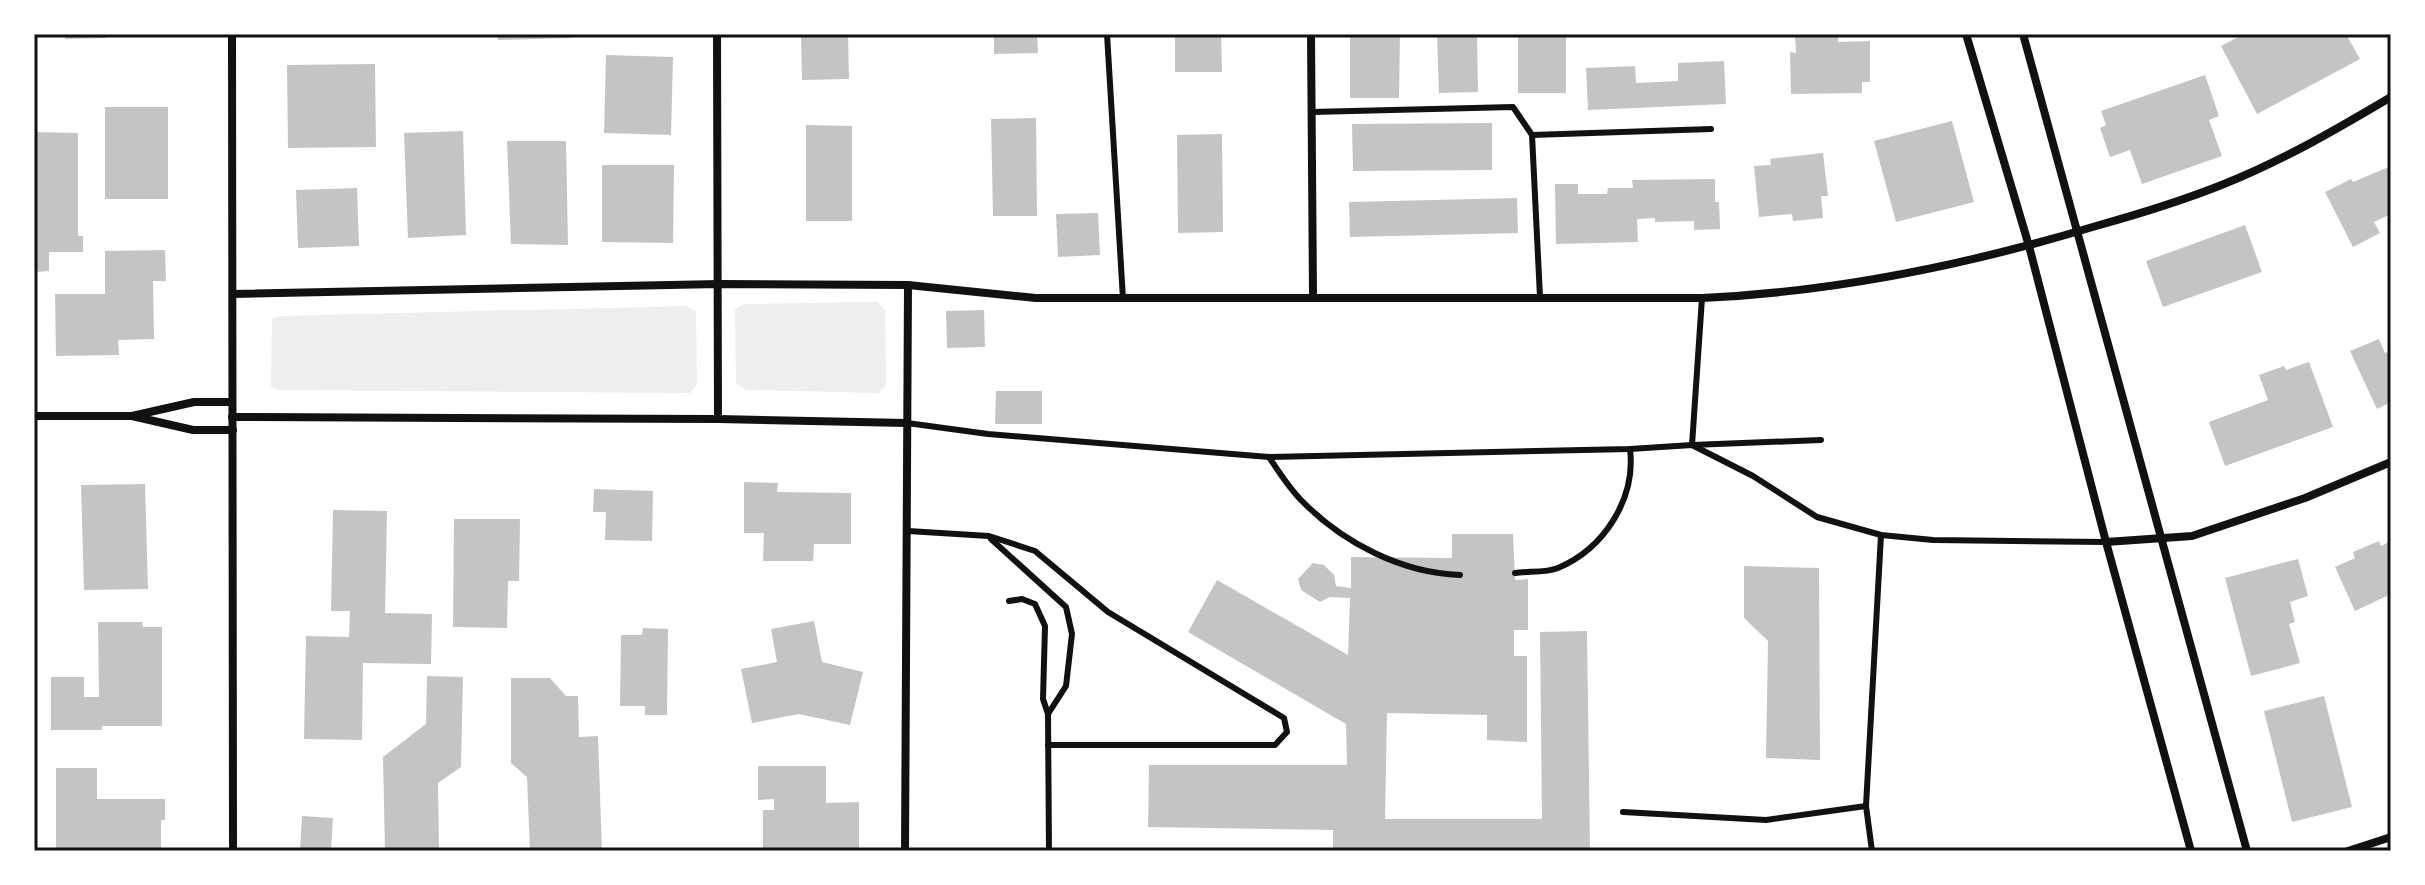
<svg xmlns="http://www.w3.org/2000/svg" width="2425" height="885" font-family="Mulish,sans-serif">
<rect width="100%" height="100%" fill="#fff"/>
<!-- green -->
<g fill="#eee">
<path d="M877,302L885,310L886,386L879,393L747,390L736,384L735,309L744,304Z"/>
<path d="M687,306L696,311L697,385L690,393L279,390L271,387L272,319L281,316Z"/>
</g>
<!-- building -->
<g fill="#c4c4c4">
<path d="M65,34H106V38L65,39Z"/>
<path d="M498,34H572V38L498,40Z"/>
<path d="M801,34H848L849,79L802,80Z"/>
<path d="M994,34H1037L1038,53L994,54Z"/>
<path d="M1175,34H1221L1222,72H1175Z"/>
<path d="M1350,34H1400L1399,98H1350Z"/>
<path d="M1437,34H1477L1478,92L1439,93Z"/>
<rect x="1518" y="34" width="48" height="59"/>
<path d="M1795,34H1838V42L1870,41V82H1862V93L1791,94L1790,52L1796,53Z"/>
<path d="M2244,34H2346L2360,59L2257,114L2221,46Z"/>
<path d="M606,55L673,57L671,135L604,133Z"/>
<path d="M1724,61L1726,104L1588,110L1586,68L1635,66L1636,83L1678,81V63Z"/>
<path d="M375,64L376,147L288,148L287,65Z"/>
<path d="M2205,75L2219,116L2209,120L2222,156L2142,184L2130,150L2110,157L2100,128L2106,125L2101,111Z"/>
<rect x="105" y="107" width="63" height="92"/>
<path d="M1036,118L1037,216H993L991,119Z"/>
<path d="M1952,121L1974,202L1896,222L1874,141Z"/>
<path d="M1492,123V170L1353,171L1352,124Z"/>
<path d="M806,125L852,126V221H806Z"/>
<path d="M463,131L466,235L408,238L404,133Z"/>
<path d="M34,132L78,133V236H83V252H49V271L34,272Z"/>
<path d="M1222,134L1223,232L1178,233L1177,135Z"/>
<path d="M507,141H566L568,245L511,244Z"/>
<path d="M1823,153L1828,196H1821L1823,218L1793,221L1792,214L1759,217L1754,166L1771,165L1770,159Z"/>
<path d="M602,165H674L673,243L602,242Z"/>
<path d="M2391,166V214L2374,222L2380,233L2353,247L2325,192L2351,179L2353,182Z"/>
<path d="M1715,179V202H1719L1720,229L1694,230V221L1655,222V218L1637,219L1638,242L1556,244L1555,184H1578V194H1607L1608,188H1633L1632,180Z"/>
<path d="M357,188L359,246L298,248L296,190Z"/>
<path d="M1517,198L1518,233L1350,237L1349,202Z"/>
<path d="M1098,213L1100,255L1058,257L1056,214Z"/>
<path d="M2245,225L2262,272L2163,307L2146,261Z"/>
<path d="M165,250L166,281H153L154,339L118,340L119,355L56,356L55,294H105V251Z"/>
<path d="M984,310L985,347L947,348L946,311Z"/>
<path d="M2379,339L2385,353L2391,350V402L2377,409L2350,351Z"/>
<path d="M2309,362L2333,427L2225,466L2209,422L2268,400L2259,375L2284,366L2286,370Z"/>
<path d="M996,391H1042V424H995Z"/>
<path d="M744,482L778,483L777,492L851,493V544H814L813,561H763L764,533H744Z"/>
<path d="M145,484L148,589L84,590L81,485Z"/>
<path d="M594,489L653,491L652,541L605,540L606,512H593Z"/>
<path d="M333,510L387,511L385,613L432,614L431,664L363,663L362,740L304,739L306,636L349,637L350,611H331Z"/>
<path d="M454,519H520L519,581H508L507,628L453,627Z"/>
<path d="M1452,534H1513L1515,580L1528,579V630H1514V656H1527V742L1487,740V715L1387,713L1385,819H1542L1540,632L1587,631L1590,851H1333V830L1148,827L1149,765H1347L1346,724L1188,632L1217,580L1348,655L1350,598L1330,597L1320,602L1301,590L1298,579L1313,563L1324,565L1334,575L1336,586L1351,588V557L1452,558Z"/>
<path d="M2379,541L2381,546L2391,541V594L2355,611L2335,567L2355,558L2353,552Z"/>
<path d="M2298,559L2308,596L2290,602L2295,622L2289,624L2300,663L2251,676L2225,578Z"/>
<path d="M1744,566L1819,568L1820,760L1766,758L1768,641L1744,618Z"/>
<path d="M814,621L822,662L863,672L850,725L799,714L752,723L741,669L777,662L771,629Z"/>
<path d="M98,622H142L143,627H162V726H102V730H51V677H84V697H99Z"/>
<path d="M643,628L668,629L667,715H645V706H620L621,635H642Z"/>
<path d="M427,676L463,677L461,767L438,783L439,851H385L383,757L426,724Z"/>
<path d="M511,678H550L566,696H578L579,737L598,736L602,851H530L527,777L511,763Z"/>
<path d="M2324,696L2352,807L2292,822L2264,711Z"/>
<path d="M758,766H826V803L859,802V851H763V810H774V799L758,800Z"/>
<path d="M56,768H97V799H165V820H161V851H56Z"/>
<path d="M302,816L333,818L331,851H300Z"/>
</g>
<g fill="none" stroke-linecap="round" stroke-linejoin="round">
<!-- service -->
<g stroke="#111" stroke-width="6">
<path d="M1107,34L1123,299"/>
<path d="M1312,112L1513,107L1532,135L1711,129"/>
<path d="M1532,135L1540,297"/>
<path d="M1702,298L1692,445L1821,440"/>
<path d="M907,423L988,434L1269,457L1630,449L1692,445L1753,476L1817,517L1881,535L1933,540L2106,542"/>
<path d="M1269,457C1279,472 1289,488 1302,501C1343,543 1402,573 1460,575"/>
<path d="M908,531L989,536L1035,551L1108,612L1284,718L1287,732L1275,745H1048"/>
<path d="M991,539L1066,607L1072,634L1066,686L1048,714L1049,851"/>
<path d="M1515,573C1528,571 1546,573 1558,568C1605,548 1636,498 1630,449"/>
<path d="M1009,601L1022,599L1035,604L1045,626L1043,699L1048,714"/>
<path d="M1623,812L1766,820L1866,806"/>
<path d="M1872,851L1866,806L1881,535"/>
</g>
<!-- minor -->
<g stroke="#111" stroke-width="8">
<path d="M232,34L233,851"/>
<path d="M717,34L718,419"/>
<path d="M1311,34L1313,297"/>
<path d="M1966,34L2029,246L2106,542L2191,851"/>
<path d="M2023,34L2247,851"/>
<path d="M233,294L719,284L908,285L1036,298H1702C1837,292 1967,265 2096,226C2139,214 2182,201 2224,184C2282,161 2337,129 2391,97"/>
<path d="M232,402H194L132,416L193,430H233"/>
<path d="M34,416H132"/>
<path d="M232,417L718,419L907,423"/>
<path d="M2106,542L2192,536L2305,498L2391,462"/>
<path d="M905,851L908,285"/>
<path d="M2348,851L2391,837"/>
</g>
</g>
<!-- border -->
<rect width="2425" height="885" fill="none" stroke="#ffffff" stroke-width="72"/>
<rect x="36" y="36" width="2353" height="813" fill="none" stroke="#111" stroke-width="3"/>
</svg>
